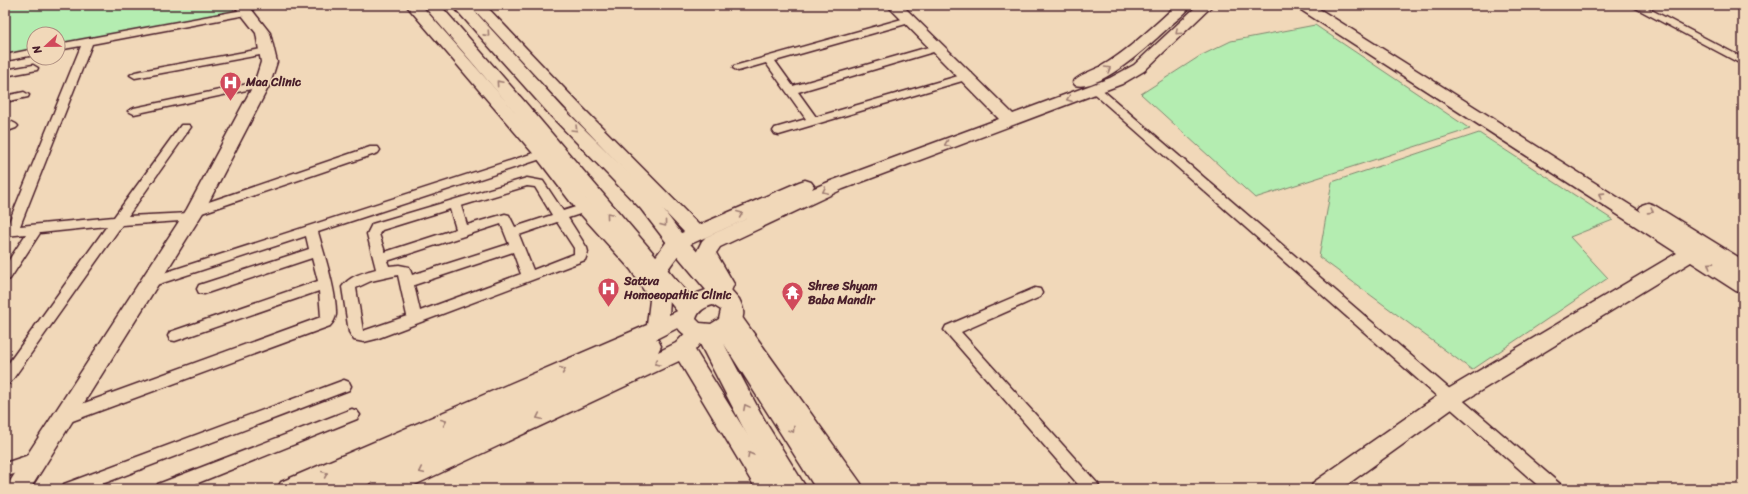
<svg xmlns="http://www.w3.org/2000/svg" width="1748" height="494" font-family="Sriracha,sans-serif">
<rect width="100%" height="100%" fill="#f1d8b9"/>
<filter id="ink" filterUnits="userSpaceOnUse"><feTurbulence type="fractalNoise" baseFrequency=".025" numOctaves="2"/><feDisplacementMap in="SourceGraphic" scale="8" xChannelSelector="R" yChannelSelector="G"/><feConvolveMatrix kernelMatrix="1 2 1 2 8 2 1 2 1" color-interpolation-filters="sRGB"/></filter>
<g filter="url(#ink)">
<!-- green -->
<g fill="#b4edb1" stroke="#7f866e">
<path d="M5,5H230L237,14L58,48V34H34V53L5,58Z"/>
<path d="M1315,25L1470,129L1255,198L1141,94L1200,56L1231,41Z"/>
<path d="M1479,133L1613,220L1570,237L1608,278L1472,370L1319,257L1332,182Z"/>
</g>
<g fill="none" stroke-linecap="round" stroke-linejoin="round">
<defs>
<g id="street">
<path d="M1630,5H1642L1743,58V65Z"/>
<path d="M248,9L251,10L253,12L251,14L92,44L20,226L114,217L181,125H189L191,127L128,216L190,213L189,211L191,208L370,147H378L380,150L378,153L196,215L197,217L195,220L122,225L10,383L5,385V368L107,226L40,233L10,279L5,281V266L26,234L5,236V228L7,227L81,46L58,50V44Z"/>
<path d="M909,17L913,18L914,20L913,22L775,61L793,86L932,46L936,45L941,48L940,50L798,92L816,117L965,74L970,77L969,79L779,135L775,134L773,131L775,128L806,119L766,63L738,71L733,68L734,66Z"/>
<path d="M267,48L271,49L272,51L271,53L135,78L130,75L135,72Z"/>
<path d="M34,49V55L5,61V55Z"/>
<path d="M33,65L38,68L37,70L5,76V70Z"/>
<path d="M262,81L266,82L267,84L266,86L134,114L128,111L134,108Z"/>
<path d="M1095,86L1099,87L1560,484L1562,489H1542L1091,91L1090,89Z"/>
<path d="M24,92L29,95L28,97L5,102V96Z"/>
<path d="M12,122L16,124L18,126L16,128L5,132V124Z"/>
<path d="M543,150L547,151L549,154L547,157L318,232C324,254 337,293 336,315C335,319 333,323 330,326L67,423L62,424L57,423L54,418L57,413L321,317L319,291L175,341L170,340L168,336L170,332L318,281L312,258L204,294L199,293L197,289L199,285L309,249L306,236L150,287L145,285L143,282L145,279Z"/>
<path d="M527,178L543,181L563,211L585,204L589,205L591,208L589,211L568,218L587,248L588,252L585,260L376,339L364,342L354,340L349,332L342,287C349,276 365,272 376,269L367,234L372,224ZM527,186L535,187L552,215L515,227L509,215L505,214L467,225L461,206ZM450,209L456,229L385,252L379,234L382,230ZM557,222L574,248V254L533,270L519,235ZM501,224L509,244L412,275L409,267L399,265L389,266L387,261ZM513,252L521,274L420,311L414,285ZM398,275L407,316L363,331L356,288L371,281Z"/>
<path d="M1035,288L1040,289L1042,293L1040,297L961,332L1098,484L1100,489H1082L944,330L946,326Z"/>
<path d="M344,380L349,382L351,386L349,390L89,489H62L64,484Z"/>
<path d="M352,409L357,411L360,415L357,419L183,489H156L158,484Z"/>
<path d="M35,453L41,455L43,460L41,465L5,477V463Z"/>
</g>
<g id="secondary">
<path d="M234,5H248L270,33L277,62L270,84L204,211L30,489H5L187,209L254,84L261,62L256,33Z"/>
<path d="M406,5H421L549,150L588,201L649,266L670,237L684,232L570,113L470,5H485L582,107L699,225L799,182L805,180L811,182L814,186L812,189L831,181L999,119L887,5H902L1013,114L1110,78L1134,65L1198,5H1213L1144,71L1122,84L843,189L720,247L716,253L734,284L728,298L721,300L714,298L711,293L714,284L696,253L702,241L706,237L764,211L684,247L663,276L657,278L670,299L669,315L686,307L693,310L696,315L693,320L656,339L658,340L661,346L658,352L638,362L676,343L692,326L699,324L706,326L709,332L695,350L781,489H756L679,361L406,489H370L373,482L358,489H321L323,485L314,489H277L281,482L647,325L650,300L631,270L576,209L537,158Z"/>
<path d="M1177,5H1192C1187,12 1179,18 1172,24C1154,41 1101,92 1075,85L1073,82C1078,75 1092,71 1100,67C1128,51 1152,27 1177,5Z"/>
<path d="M1296,5H1313L1641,212L1639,209L1642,205L1648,203L1654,205L1743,260V276H1742L1743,293L1736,291L1691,262L1459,404L1341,489H1310L1314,482L1443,392L1677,253L1298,8Z"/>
<path d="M732,310L739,313L860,482L864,489H838L725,323L722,318L725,313Z"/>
</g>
<path id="primary" d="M423,5H440L524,101L690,296L706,290L670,247L641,209L551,116L452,5H469L563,108L655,199L684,237L739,299C745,311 745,317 737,328L839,481L843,489H816L724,344L766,423L807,489H780L748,437L698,340C686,336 678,333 674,319L677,311L512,109ZM713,305L721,310L719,319L711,324L700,323L696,319C698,311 705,307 713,305Z"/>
</defs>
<!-- street casing -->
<use href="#street" stroke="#4a1f2b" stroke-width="3"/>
<!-- secondary casing -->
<use href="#secondary" stroke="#4a1f2b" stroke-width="3"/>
<!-- primary casing -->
<use href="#primary" stroke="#4a1f2b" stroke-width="3"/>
<!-- street -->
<use href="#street" fill="#f1d8b9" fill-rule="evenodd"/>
<!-- secondary -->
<use href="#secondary" fill="#f1d8b9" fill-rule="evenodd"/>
<!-- primary -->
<use href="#primary" fill="#f1d8b9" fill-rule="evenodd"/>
</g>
<!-- one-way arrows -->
<defs><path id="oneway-chevron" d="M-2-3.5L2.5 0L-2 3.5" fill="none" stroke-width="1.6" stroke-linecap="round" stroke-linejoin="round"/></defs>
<g stroke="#9e7c72">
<use href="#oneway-chevron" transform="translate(1178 32) rotate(137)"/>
<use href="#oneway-chevron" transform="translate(487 34) rotate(48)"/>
<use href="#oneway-chevron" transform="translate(1108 69) rotate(-31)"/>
<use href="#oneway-chevron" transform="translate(499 83) rotate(-131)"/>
<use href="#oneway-chevron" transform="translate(1069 99) rotate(160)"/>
<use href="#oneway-chevron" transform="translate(575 129) rotate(45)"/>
<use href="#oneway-chevron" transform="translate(947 144) rotate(159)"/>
<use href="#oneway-chevron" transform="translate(825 191) rotate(155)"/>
<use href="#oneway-chevron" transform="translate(1601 195) rotate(-147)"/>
<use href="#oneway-chevron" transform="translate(1651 211) rotate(32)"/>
<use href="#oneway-chevron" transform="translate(740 214) rotate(-23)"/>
<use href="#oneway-chevron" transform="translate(609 215) rotate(-130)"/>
<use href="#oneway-chevron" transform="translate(664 224) rotate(52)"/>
<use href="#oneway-chevron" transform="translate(1710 265) rotate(-147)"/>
<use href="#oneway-chevron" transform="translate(657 363) rotate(155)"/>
<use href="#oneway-chevron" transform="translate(563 370) rotate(-23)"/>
<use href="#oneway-chevron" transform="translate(746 407) rotate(-118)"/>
<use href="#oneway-chevron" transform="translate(539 417) rotate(155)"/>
<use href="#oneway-chevron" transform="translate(444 422) rotate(-23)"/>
<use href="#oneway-chevron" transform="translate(792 430) rotate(57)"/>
<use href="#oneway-chevron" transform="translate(750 455) rotate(-120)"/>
<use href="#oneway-chevron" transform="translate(421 471) rotate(155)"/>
<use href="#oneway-chevron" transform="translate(325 474) rotate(-23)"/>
</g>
</g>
<!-- icons -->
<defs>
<symbol id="hospital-pin" viewBox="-11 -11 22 30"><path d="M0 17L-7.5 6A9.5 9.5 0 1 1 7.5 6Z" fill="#d1495b" stroke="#f1d8b9"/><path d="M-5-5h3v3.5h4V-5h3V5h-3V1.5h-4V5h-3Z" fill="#fff"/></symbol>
<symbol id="temple-pin" viewBox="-11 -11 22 30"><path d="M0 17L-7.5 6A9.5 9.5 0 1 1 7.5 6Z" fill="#d1495b" stroke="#f1d8b9"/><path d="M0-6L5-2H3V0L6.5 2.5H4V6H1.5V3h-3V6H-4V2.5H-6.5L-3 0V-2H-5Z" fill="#fff"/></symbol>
</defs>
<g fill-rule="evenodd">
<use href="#hospital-pin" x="218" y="70" width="25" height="34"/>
<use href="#hospital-pin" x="596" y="276" width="25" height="34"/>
<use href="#temple-pin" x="780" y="280" width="25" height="34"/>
</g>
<g text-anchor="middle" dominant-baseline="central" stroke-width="3" stroke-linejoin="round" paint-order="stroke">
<!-- poi labels -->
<g font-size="12" font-weight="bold" fill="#4a1f2b" stroke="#f1d8b9" text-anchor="start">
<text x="246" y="82">Maa Clinic</text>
<text x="624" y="281">Sattva<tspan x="624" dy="14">Homoeopathic Clinic</tspan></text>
<text x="808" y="286">Shree Shyam<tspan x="808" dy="14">Baba Mandir</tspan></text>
</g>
</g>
<!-- margin -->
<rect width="1748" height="494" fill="none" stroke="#f1d8b9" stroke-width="20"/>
<rect x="10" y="10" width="1728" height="474" fill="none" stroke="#4a1f2b" stroke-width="1.5" filter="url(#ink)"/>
<!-- north arrow -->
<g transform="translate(46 46) rotate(248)"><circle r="19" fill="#f1d8b9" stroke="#ae8e80"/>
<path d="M0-3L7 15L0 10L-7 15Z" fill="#d1495b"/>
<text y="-6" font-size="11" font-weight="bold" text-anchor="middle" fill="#4a1f2b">N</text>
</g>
</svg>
